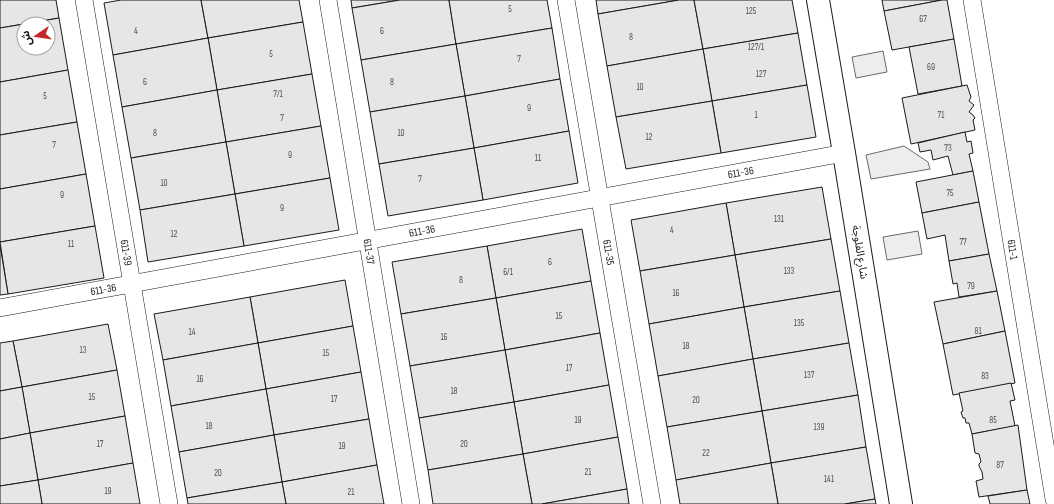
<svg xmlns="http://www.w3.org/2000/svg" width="1054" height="504" font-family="'Sofia Sans Condensed','Noto Sans Arabic',sans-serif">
<rect width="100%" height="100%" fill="#fff"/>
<!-- built -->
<g fill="#ededed" stroke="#6a6a6a">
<path d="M883,51L887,72L856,78L852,57Z"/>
<path d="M904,146L928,162L930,169L871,179L866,155Z"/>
<path d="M918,231L922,254L887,260L883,237Z"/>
</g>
<!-- building -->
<g fill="#e6e6e6" stroke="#1a1a1a">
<path d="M0,0H56L59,18L0,28Z"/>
<path d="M121,0H201L208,38L113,55L104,3Z"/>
<path d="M201,0H299L303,22L208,38Z"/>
<path d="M351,0H400L352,8Z"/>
<path d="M400,0H449L456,44L361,60L352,8Z"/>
<path d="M449,0H547L552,28L456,44Z"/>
<path d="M596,0H679L598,14Z"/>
<path d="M679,0H694L703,49L607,66L598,14Z"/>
<path d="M694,0H792L798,33L703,49Z"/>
<path d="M882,0H942L884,11Z"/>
<path d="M942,0H947L954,39L892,50L884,11Z"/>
<path d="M59,18L68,70L0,82V28L24,24V48H48V24H25Z"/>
<path d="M303,22L312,74L217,90L208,38Z"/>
<path d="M552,28L560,79L465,96L456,44Z"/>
<path d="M798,33L807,85L712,101L703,49Z"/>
<path d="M208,38L217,90L122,107L113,55Z"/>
<path d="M954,39L962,86L918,94L909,47Z"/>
<path d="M456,44L465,96L370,112L361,60Z"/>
<path d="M703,49L712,101L616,117L607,66Z"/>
<path d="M68,70L77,122L0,135V82Z"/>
<path d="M312,74L321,126L226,142L217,90Z"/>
<path d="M560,79L569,131L474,148L465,96Z"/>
<path d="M807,85L816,137L721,153L712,101Z"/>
<path d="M967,85L971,97L969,101L974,105L969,112L973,115L975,118L973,120L975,130L911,144L902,98Z"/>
<path d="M217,90L226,142L131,158L122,107Z"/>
<path d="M465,96L474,148L379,164L370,112Z"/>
<path d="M712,101L721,153L626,169L616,117Z"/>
<path d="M77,122L86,174L0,189V135Z"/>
<path d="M321,126L330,178L235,194L226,142Z"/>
<path d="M569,131L578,183L483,200L474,148Z"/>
<path d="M965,132L967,142L971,141L973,153L969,154L973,171L953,175L948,156L933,160L931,150L920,152L918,143Z"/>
<path d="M226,142L235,194L140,210L131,158Z"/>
<path d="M474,148L483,200L388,216L379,164Z"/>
<path d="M973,171L979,202L922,213L916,182Z"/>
<path d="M86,174L95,226L0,242V189Z"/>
<path d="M330,178L339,230L244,246L235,194Z"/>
<path d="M822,187L831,239L735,255L726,203Z"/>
<path d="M235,194L244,246L148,262L140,210Z"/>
<path d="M979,202L989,254L949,261L945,235L927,239L922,213Z"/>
<path d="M726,203L735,255L640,271L631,220Z"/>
<path d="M95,226L104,278L8,294L0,242Z"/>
<path d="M582,229L591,281L496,298L487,246Z"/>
<path d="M831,239L840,291L744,307L735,255Z"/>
<path d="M0,245L8,294L0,295Z"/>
<path d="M487,246L496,298L401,314L392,262Z"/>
<path d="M989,254L997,291L959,297L957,283L953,284L949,261Z"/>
<path d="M735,255L744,307L649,324L640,271Z"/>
<path d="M345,280L353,326L258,343L250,297Z"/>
<path d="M591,281L600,333L505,350L496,298Z"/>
<path d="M840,291L849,343L753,359L744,307Z"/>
<path d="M997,291L1005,331L943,344L934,302Z"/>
<path d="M250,297L258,343L163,360L154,314Z"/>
<path d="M496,298L505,350L410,366L401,314Z"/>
<path d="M744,307L753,359L658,376L649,324Z"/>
<path d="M108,324L117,370L22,387L13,341Z"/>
<path d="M353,326L361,372L266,389L258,343Z"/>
<path d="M1005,331L1015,383L953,395L943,344Z"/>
<path d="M600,333L609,385L514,402L505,350Z"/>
<path d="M13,341L22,387L0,391V343Z"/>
<path d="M258,343L266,389L171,406L163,360Z"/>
<path d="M849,343L858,395L762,411L753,359Z"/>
<path d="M505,350L514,402L419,418L410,366Z"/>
<path d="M753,359L762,411L667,427L658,376Z"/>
<path d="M117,370L125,416L30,433L22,387Z"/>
<path d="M361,372L369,419L274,435L266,389Z"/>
<path d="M1011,383L1015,400L1010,401L1015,426L972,434L969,423H966L965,418H963L961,412L963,411L959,393Z"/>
<path d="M609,385L618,437L523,454L514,402Z"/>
<path d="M22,387L30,433L0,439V391Z"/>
<path d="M266,389L274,435L179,452L171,406Z"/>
<path d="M858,395L866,447L771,463L762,411Z"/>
<path d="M514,402L523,454L428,470L419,418Z"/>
<path d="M762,411L771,463L676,480L667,427Z"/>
<path d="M125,416L133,463L38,480L30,433Z"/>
<path d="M369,419L377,465L282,482L274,435Z"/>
<path d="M1018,425L1027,490L979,497L976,481L983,479L982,472L979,466V464L981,462L979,454L975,453L972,434Z"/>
<path d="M30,433L38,480L0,486V439Z"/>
<path d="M274,435L282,482L187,498L179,452Z"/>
<path d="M618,437L627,489L542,504H532L523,454Z"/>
<path d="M866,447L875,499L845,504H778L771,463Z"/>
<path d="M523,454L532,504H433L428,470Z"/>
<path d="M133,463L140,504H42L38,480Z"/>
<path d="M771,463L778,504H680L676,480Z"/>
<path d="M377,465L384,504H286L282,482Z"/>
<path d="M38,480L42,504H0V486Z"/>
<path d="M282,482L286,504H188L187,498Z"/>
<path d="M627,489L629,504H542Z"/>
<path d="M1027,490L1030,504H990L988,496Z"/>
<path d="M875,499L876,504H845Z"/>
</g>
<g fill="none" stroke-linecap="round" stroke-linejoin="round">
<defs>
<g id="street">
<path id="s1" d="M84,0L132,284L169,504"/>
<path id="s2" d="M328,0L411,504"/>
<path id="s3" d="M566,0L652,504"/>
<path id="s4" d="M972,0L1054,499"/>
<path id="s5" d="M0,308L844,153"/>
</g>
<path id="secondary" d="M818,0L844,153L901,504"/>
</defs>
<!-- street casing -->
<use href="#street" stroke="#1a1a1a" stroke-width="18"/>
<!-- secondary casing -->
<use href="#secondary" stroke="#1a1a1a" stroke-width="24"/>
<!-- street -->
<use href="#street" stroke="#fff" stroke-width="17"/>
<!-- secondary -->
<use href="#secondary" stroke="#fff" stroke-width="22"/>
</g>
<g text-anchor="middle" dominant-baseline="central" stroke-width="3" stroke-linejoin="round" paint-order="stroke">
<!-- number labels -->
<g font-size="9" fill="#4d4d4d">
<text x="510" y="9">5</text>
<text x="751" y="11">125</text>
<text x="923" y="19">67</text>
<text x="136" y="31">4</text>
<text x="382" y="31">6</text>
<text x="631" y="37">8</text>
<text x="756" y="47">127/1</text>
<text x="271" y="54">5</text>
<text x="519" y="59">7</text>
<text x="931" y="67">69</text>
<text x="761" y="74">127</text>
<text x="145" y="82">6</text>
<text x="392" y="82">8</text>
<text x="640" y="87">10</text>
<text x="278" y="94">7/1</text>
<text x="45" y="96">5</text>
<text x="529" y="108">9</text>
<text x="756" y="115">1</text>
<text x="941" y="115">71</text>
<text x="282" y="118">7</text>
<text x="155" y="133">8</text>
<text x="401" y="133">10</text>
<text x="649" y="137">12</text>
<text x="54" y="145">7</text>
<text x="948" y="148">73</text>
<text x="290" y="155">9</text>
<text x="538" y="158">11</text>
<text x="420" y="179">7</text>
<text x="164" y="183">10</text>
<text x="950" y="193">75</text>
<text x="62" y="195">9</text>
<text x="282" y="208">9</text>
<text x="779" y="219">131</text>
<text x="672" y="230">4</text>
<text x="174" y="234">12</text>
<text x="963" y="242">77</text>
<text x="71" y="244">11</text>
<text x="550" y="262">6</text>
<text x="789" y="271">133</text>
<text x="508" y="272">6/1</text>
<text x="461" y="280">8</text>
<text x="971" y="286">79</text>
<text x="676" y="293">16</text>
<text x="559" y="316">15</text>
<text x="799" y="323">135</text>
<text x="978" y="331">81</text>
<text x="192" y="332">14</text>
<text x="444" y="337">16</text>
<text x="686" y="346">18</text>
<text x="83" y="350">13</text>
<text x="326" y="353">15</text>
<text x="569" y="368">17</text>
<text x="809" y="375">137</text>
<text x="985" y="376">83</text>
<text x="200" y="379">16</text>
<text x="454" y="391">18</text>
<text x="92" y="397">15</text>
<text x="334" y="399">17</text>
<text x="696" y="400">20</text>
<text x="578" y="420">19</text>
<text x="993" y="420">85</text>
<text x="209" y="426">18</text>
<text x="819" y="427">139</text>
<text x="100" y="444">17</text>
<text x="464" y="444">20</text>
<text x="342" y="446">19</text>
<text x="706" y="453">22</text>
<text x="1000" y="465">87</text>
<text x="588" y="472">21</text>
<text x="218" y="473">20</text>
<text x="829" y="479">141</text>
<text x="108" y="491">19</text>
<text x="351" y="492">21</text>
</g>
<!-- street labels -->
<g font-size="11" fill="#1a1a1a" stroke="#fff">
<text stroke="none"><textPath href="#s5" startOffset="753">611-36</textPath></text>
<text stroke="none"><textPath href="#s5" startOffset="429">611-36</textPath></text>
<text stroke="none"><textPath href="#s4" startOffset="253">611-1</textPath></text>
<text stroke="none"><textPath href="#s1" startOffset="256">611-39</textPath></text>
<text stroke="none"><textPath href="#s2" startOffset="255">611-37</textPath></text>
<text stroke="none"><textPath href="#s3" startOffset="256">611-35</textPath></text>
<text transform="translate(860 252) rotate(81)">شارع الفلوجة</text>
<text stroke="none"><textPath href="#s5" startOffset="105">611-36</textPath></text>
</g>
</g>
<!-- north arrow -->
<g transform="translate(36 36) rotate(257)"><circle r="19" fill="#ffffff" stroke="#a3a3a3"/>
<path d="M0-3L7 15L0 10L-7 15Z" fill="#c62828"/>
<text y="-6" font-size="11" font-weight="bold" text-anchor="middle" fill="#1a1a1a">ش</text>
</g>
</svg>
